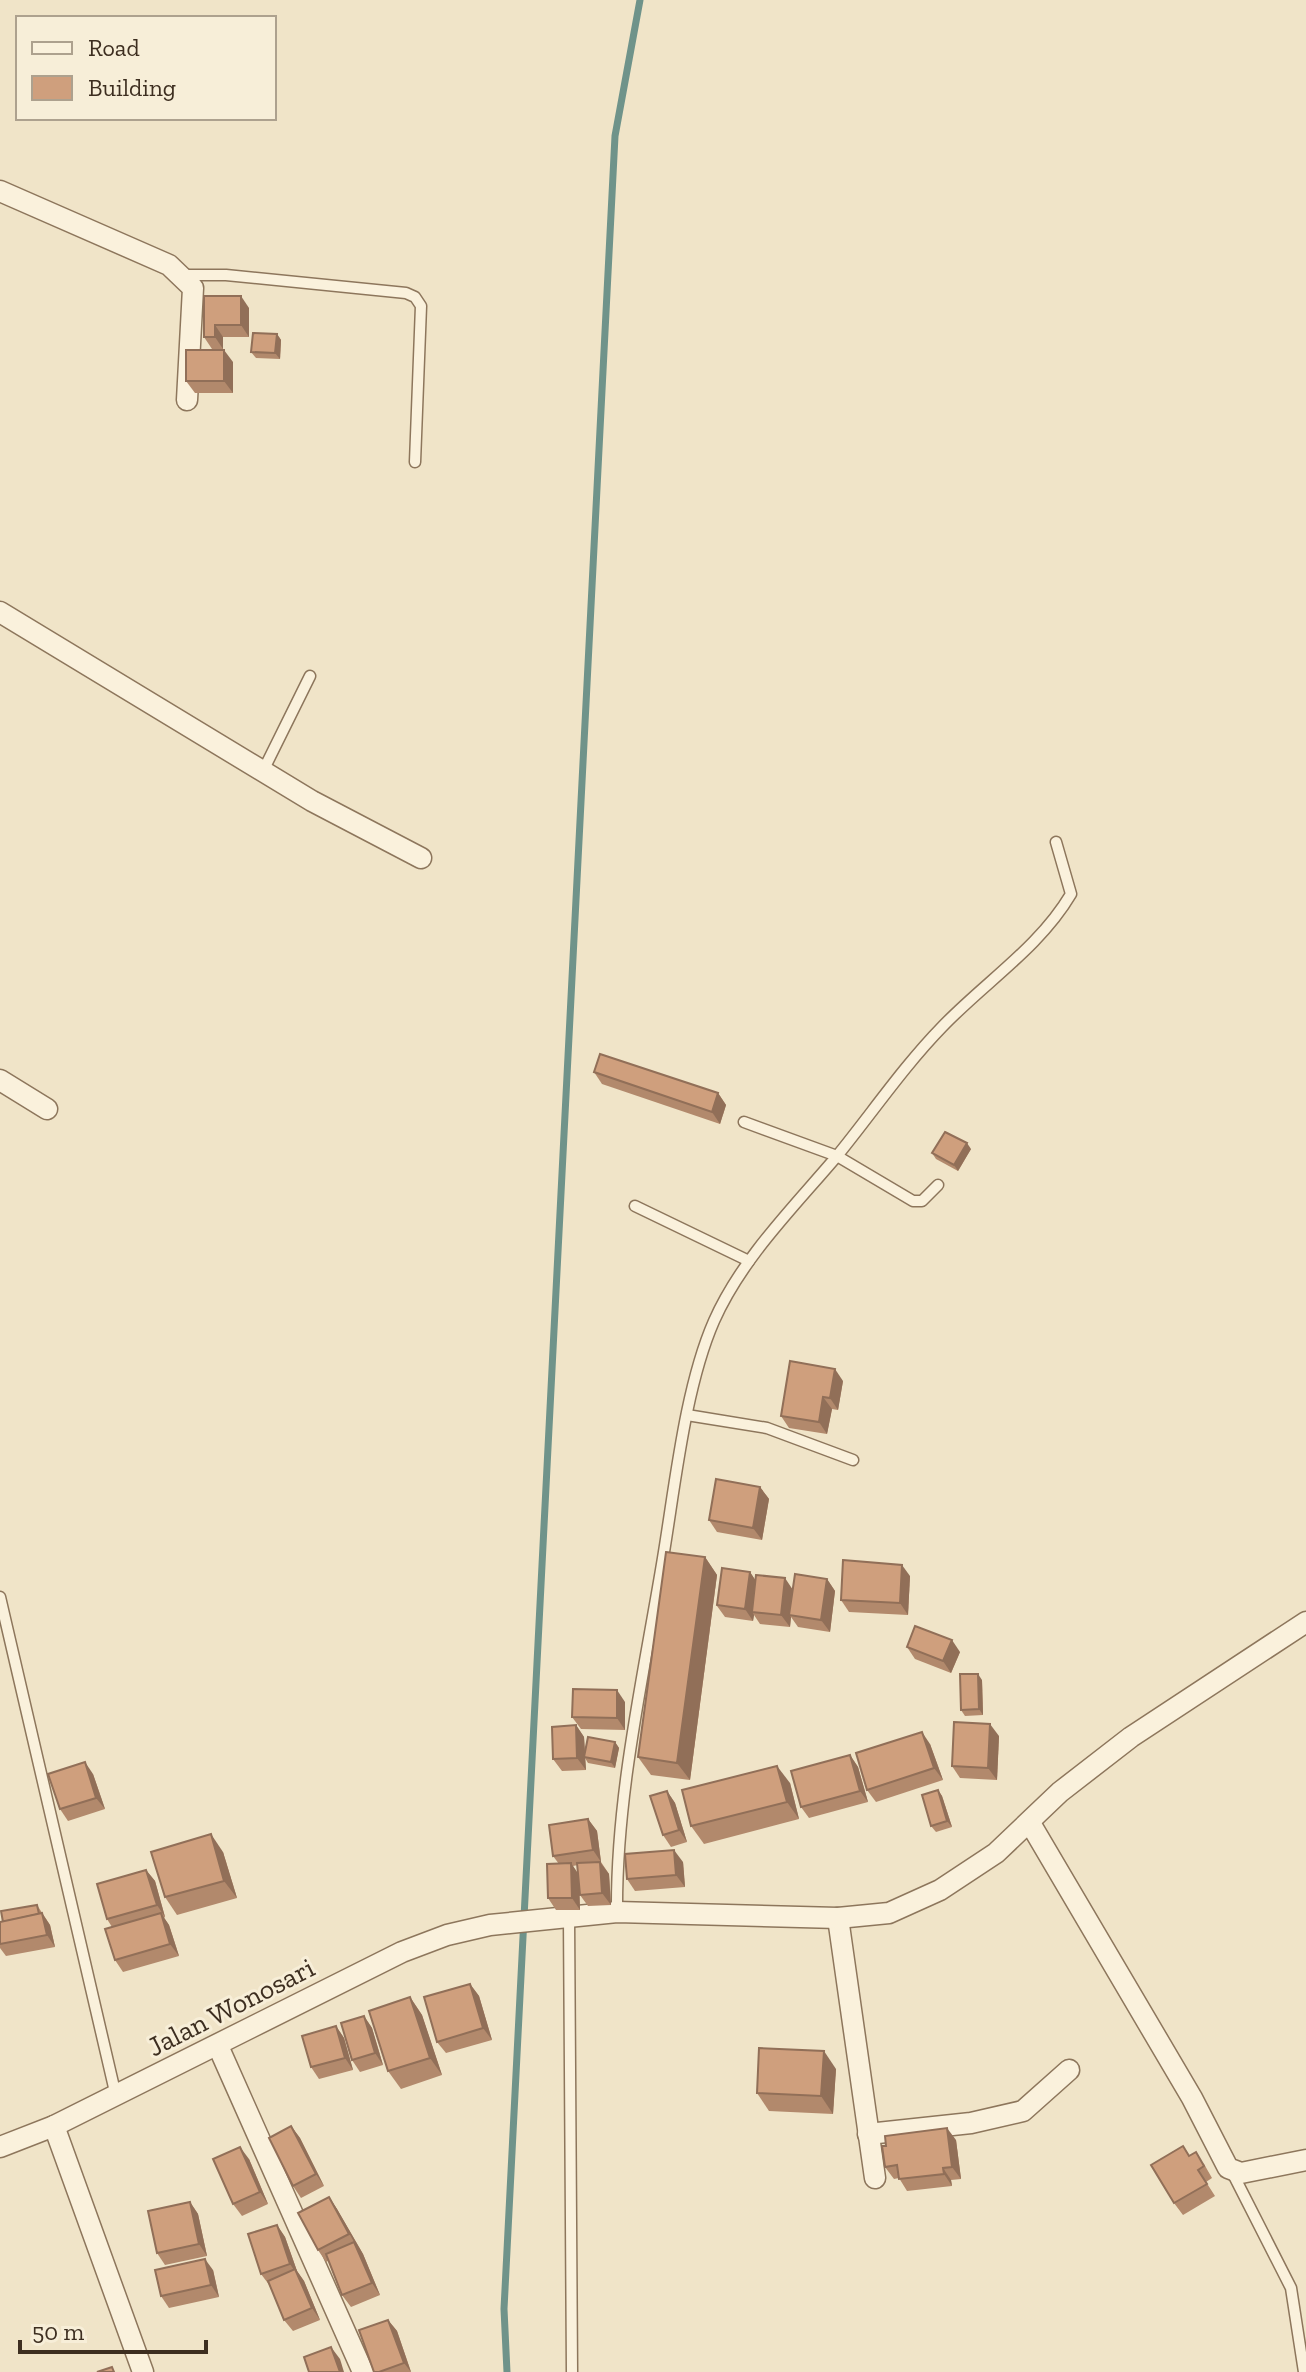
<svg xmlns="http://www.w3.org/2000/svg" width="1306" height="2372" font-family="'Zilla Slab',serif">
<rect width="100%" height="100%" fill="#f0e4c8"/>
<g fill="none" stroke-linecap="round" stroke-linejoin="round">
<!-- stream -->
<path stroke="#6f938a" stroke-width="7" d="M507,2372L504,2309L615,136L640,0"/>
<defs>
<g id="service">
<path d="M183,275H226L406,293L415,297L421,306L415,462"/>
<path d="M263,771L310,676"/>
<path d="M938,1185L922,1201H913L837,1156C872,1113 904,1066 942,1027C985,982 1039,948 1071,894L1056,842"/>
<path d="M635,1206L749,1261"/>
<path d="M687,1415L767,1428L853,1460"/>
<path d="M0,1597L116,2096"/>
<path d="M617,1912C616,1794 644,1674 663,1558C675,1486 685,1387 714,1321C742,1258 793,1208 837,1156L744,1122"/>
<path d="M569,1918L572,2372"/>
<path d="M1232,2172L1291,2288L1304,2372"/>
</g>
<g id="minor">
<path d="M0,191L169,265L193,288L187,400"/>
<path d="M0,612L312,801L421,858"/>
<path d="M0,1080L47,1109"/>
<path d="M1030,1823L1192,2098L1228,2168L1241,2173L1306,2160"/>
<path d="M838,1918L875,2178"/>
<path d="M218,2046L363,2372"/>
<path d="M54,2126L143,2372"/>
<path d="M868,2134L971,2123L1023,2111L1069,2070"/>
<path d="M0,2147L54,2126L402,1952L447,1935L490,1925L617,1912L838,1918L889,1913L940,1890L996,1853L1060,1792L1131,1737L1306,1622"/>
</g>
</defs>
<!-- service casing -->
<use href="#service" stroke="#8d765c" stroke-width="13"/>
<!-- minor casing -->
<use href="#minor" stroke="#8d765c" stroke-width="23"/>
<!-- service -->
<use href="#service" stroke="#faf1dc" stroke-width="10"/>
<!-- minor -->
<use href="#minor" stroke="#faf1dc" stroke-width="20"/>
</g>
<!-- wall -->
<g fill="#b2896c" fill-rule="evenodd">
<path d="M204,296L249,308V337H223V349H212L204,337Z"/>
<path d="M277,334L281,340L280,359L256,358L251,352Z"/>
<path d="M233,362V393H195L186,381Z"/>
<path d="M594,1072L718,1093L726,1105L720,1124L602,1084Z"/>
<path d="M971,1149L958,1171L936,1159L932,1153Z"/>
<path d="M843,1381L838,1410L832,1409L827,1434L789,1428L781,1416Z"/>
<path d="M760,1487L769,1499L762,1540L717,1532L709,1520Z"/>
<path d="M705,1557L717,1575L690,1780L651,1775L638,1757Z"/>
<path d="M750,1572L755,1580L793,1589L827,1579L835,1591L830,1632L798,1627L791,1617L790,1627L760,1624L754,1615L753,1621L725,1617L717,1606Z"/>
<path d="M910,1576L908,1615L849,1612L841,1600Z"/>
<path d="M907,1647L960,1652L951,1673L915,1659Z"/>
<path d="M982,1680L983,1715L965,1716L961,1710Z"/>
<path d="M625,1702V1730L581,1729L572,1717Z"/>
<path d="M576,1725L584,1737L585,1753L615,1742L619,1748L615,1768L588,1763L585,1758L586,1770L562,1771L553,1759Z"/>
<path d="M999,1736L997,1780L960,1778L952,1766Z"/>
<path d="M930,1744L943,1780L876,1802L867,1790Z"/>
<path d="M850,1755L858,1767L868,1802L809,1818L801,1807Z"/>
<path d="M93,1774L105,1809L68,1821L60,1809Z"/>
<path d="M790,1783L799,1819L704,1844L691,1826Z"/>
<path d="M938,1790L942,1796L952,1827L936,1832L931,1826Z"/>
<path d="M667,1791L675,1803L687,1842L671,1847L663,1835Z"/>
<path d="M588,1819L597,1831L601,1862L609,1874L611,1905L588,1906L580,1895L579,1890L580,1910H556L548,1898L559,1864L553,1856ZM578,1865V1874L573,1866Z"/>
<path d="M223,1852L237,1898L177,1915L165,1897Z"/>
<path d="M683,1862L685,1887L635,1891L627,1879Z"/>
<path d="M146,1870L155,1881L165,1917L164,1918L169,1925L179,1956L123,1972L115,1960L112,1927L107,1919Z"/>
<path d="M37,1905L50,1925L55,1947L6,1956L0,1948V1922Z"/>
<path d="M470,1984L479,1996L492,2040L446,2053L437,2042Z"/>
<path d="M410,1997L422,2015L442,2075L401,2089L388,2071Z"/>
<path d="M364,2016L372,2028L383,2065L360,2072L352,2060Z"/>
<path d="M336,2026L344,2038L353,2070L319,2079L311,2067Z"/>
<path d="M836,2069L833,2114L769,2111L757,2093Z"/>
<path d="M291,2126L300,2138L324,2186L301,2198L293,2186Z"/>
<path d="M956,2140L961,2179L951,2180L952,2186L907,2191L899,2178L894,2179L885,2167Z"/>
<path d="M1183,2146L1190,2156L1204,2164L1212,2178L1206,2182L1215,2196L1183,2215L1174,2203Z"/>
<path d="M249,2159L268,2204L242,2216L233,2204Z"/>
<path d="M329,2197L337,2209L363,2254L380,2295L351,2307L342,2295L328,2261L326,2262L318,2250Z"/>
<path d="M190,2202L198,2214L207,2256L165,2265L157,2253Z"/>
<path d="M277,2225L285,2237L297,2271L304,2281L320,2320L293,2331L284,2320L270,2286L261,2274Z"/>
<path d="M213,2270L219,2297L169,2308L161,2296Z"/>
<path d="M388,2320L397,2331L411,2372H374Z"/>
</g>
<!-- shaded-wall -->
<g fill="#916f58">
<path d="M241,296L249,308V337L241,325Z"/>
<path d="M215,325L223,337V349L215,337Z"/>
<path d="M277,334L281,340L280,359L275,353Z"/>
<path d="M224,350L233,362V393L224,381Z"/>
<path d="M718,1093L726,1105L720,1124L712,1112Z"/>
<path d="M967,1143L971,1149L958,1171L954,1165Z"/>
<path d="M835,1369L843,1381L838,1410L830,1398Z"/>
<path d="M823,1397L832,1409L827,1434L819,1422Z"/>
<path d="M760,1487L769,1499L762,1540L753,1528Z"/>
<path d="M705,1557L717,1575L690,1780L677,1763Z"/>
<path d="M902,1565L910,1576L908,1615L900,1603Z"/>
<path d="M750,1572L758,1584L752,1612L754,1615L753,1621L745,1609Z"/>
<path d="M785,1578L793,1590L789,1615L791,1617L790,1627L781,1615Z"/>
<path d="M827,1579L835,1591L830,1632L821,1620Z"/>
<path d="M952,1640L960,1652L951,1673L943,1661Z"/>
<path d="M978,1674L982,1680L983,1715L979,1709Z"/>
<path d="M617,1690L625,1702V1730L617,1718Z"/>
<path d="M990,1724L999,1736L997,1780L988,1768Z"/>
<path d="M576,1725L584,1737L586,1770L577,1758Z"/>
<path d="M922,1732L930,1744L943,1780L934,1768Z"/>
<path d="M615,1742L619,1748L615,1768L611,1762Z"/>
<path d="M850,1755L858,1767L868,1802L860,1791Z"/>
<path d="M85,1762L93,1774L105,1809L96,1798Z"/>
<path d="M777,1766L790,1783L799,1819L787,1802Z"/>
<path d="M938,1790L942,1796L952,1827L947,1821Z"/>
<path d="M667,1791L675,1803L687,1842L679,1830Z"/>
<path d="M588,1819L597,1831L601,1862L593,1850Z"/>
<path d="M211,1834L223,1852L237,1898L224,1881Z"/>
<path d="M674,1850L683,1862L685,1887L676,1875Z"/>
<path d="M600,1862L609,1874L611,1905L602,1893Z"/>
<path d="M571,1863L579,1875L580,1910L572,1898Z"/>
<path d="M146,1870L155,1881L165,1917L157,1905Z"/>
<path d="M42,1913L50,1925L55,1947L47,1935Z"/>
<path d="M161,1913L169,1925L179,1956L170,1944Z"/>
<path d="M470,1984L479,1996L492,2040L483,2028Z"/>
<path d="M410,1997L422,2015L442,2075L430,2058Z"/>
<path d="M364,2016L372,2028L383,2065L375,2053Z"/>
<path d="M336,2026L344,2038L353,2070L345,2058Z"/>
<path d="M824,2051L836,2069L833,2114L821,2096Z"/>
<path d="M291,2126L300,2138L324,2186L316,2174Z"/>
<path d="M947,2128L956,2140L961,2179L952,2167Z"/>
<path d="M240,2147L249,2159L268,2204L260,2192Z"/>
<path d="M943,2168L951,2180L952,2186L944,2174Z"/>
<path d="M329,2197L337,2209L363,2254L380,2295L372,2283L354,2242Z"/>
<path d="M190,2202L198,2214L207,2256L199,2244Z"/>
<path d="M277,2225L285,2237L297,2271L304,2281L320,2320L312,2308L298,2276L290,2264Z"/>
<path d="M205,2259L213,2270L219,2297L211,2285Z"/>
<path d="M388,2320L397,2331L411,2372L404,2363Z"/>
<path d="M331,2347L340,2359L344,2372H340Z"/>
</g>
<!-- building -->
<g fill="#cf9f7d" stroke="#916f58" stroke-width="2">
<path d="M204,296H241V325H215V337H204Z"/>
<path d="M253,333L277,334L275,353L251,352Z"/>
<rect x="186" y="350" width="38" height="31"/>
<path d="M600,1054L718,1093L712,1112L594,1072Z"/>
<path d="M945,1132L967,1143L954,1165L932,1153Z"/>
<path d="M790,1361L835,1369L830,1398L823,1397L819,1422L781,1416Z"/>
<path d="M716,1479L760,1487L753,1528L709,1520Z"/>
<path d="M666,1552L705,1557L677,1763L638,1757Z"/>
<path d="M843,1560L902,1565L900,1603L841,1600Z"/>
<path d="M722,1568L750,1572L745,1609L717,1605Z"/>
<path d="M795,1574L827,1579L821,1620L789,1615Z"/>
<path d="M756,1575L785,1578L781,1615L752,1612Z"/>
<path d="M915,1626L952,1640L943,1661L907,1647Z"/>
<path d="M960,1674H978L979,1709L961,1710Z"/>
<path d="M573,1689L617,1690V1718L572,1717Z"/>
<path d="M954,1722L990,1724L988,1768L952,1766Z"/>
<path d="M576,1725L577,1758L553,1759L552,1727Z"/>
<path d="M922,1732L934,1768L867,1790L856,1753Z"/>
<path d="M588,1737L615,1742L611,1762L584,1757Z"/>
<path d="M850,1755L860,1791L801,1807L791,1771Z"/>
<path d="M85,1762L96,1798L60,1809L48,1774Z"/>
<path d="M777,1766L787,1802L691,1826L682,1790Z"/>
<path d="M938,1790L947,1821L931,1826L922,1795Z"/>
<path d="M667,1791L679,1830L663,1835L650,1796Z"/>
<path d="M588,1819L593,1850L553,1856L549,1825Z"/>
<path d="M211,1834L224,1881L165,1897L151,1852Z"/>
<path d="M674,1850L676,1875L627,1879L625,1854Z"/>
<path d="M600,1862L602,1893L580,1895L577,1863Z"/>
<path d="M571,1863L572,1898H548L547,1864Z"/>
<path d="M146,1870L157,1905L107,1919L97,1884Z"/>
<path d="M37,1905L39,1914L3,1922L1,1911Z"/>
<path d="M42,1913L47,1935L0,1944V1922Z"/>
<path d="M161,1913L170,1944L115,1960L105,1929Z"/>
<path d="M470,1984L483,2028L437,2042L424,1997Z"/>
<path d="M410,1997L430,2058L388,2071L369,2011Z"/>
<path d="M364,2016L375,2053L352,2060L341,2023Z"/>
<path d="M336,2026L345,2058L311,2067L302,2036Z"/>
<path d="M759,2048L824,2051L821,2096L757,2093Z"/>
<path d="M291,2126L316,2174L293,2186L269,2138Z"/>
<path d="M947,2128L952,2167L943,2168L944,2174L899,2179L897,2165L885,2167L882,2146H886L885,2136Z"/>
<path d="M1183,2146L1189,2156L1196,2152L1204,2166L1198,2170L1207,2184L1174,2203L1151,2165Z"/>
<path d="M240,2147L260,2192L233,2204L213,2159Z"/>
<path d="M329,2197L349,2234L318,2250L298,2213Z"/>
<path d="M190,2202L199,2244L157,2253L148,2211Z"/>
<path d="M277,2225L290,2264L261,2274L248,2234Z"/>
<path d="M354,2242L372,2283L342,2295L326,2254Z"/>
<path d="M205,2259L211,2285L161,2296L155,2270Z"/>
<path d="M295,2269L312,2308L284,2320L268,2281Z"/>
<path d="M388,2320L404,2363L379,2372H374L359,2330Z"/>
<path d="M331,2347L340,2372H309L304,2357Z"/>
<path d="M112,2367L114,2372H97Z"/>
</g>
<g text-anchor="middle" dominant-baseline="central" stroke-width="6" stroke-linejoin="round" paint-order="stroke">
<!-- street labels -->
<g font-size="28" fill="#3d2e20" stroke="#f7eed8">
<text transform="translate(231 2007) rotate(-27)">Jalan Wonosari</text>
</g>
</g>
<!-- legend -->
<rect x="16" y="16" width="260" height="104" fill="#f7eed8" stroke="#ada18e" stroke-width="2"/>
<rect x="32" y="42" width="40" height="12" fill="#faf1dc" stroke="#ada18e" stroke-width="2"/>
<text x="88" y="56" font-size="24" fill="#3d2e20">Road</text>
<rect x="32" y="76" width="40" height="24" fill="#cf9f7d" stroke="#ada18e" stroke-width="2"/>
<text x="88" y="96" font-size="24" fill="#3d2e20">Building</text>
<!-- scale -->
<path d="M20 2340v12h186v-12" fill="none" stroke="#3d2e20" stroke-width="4"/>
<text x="32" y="2340" font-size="24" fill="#3d2e20" stroke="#f7eed8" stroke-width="6" paint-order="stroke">50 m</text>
</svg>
